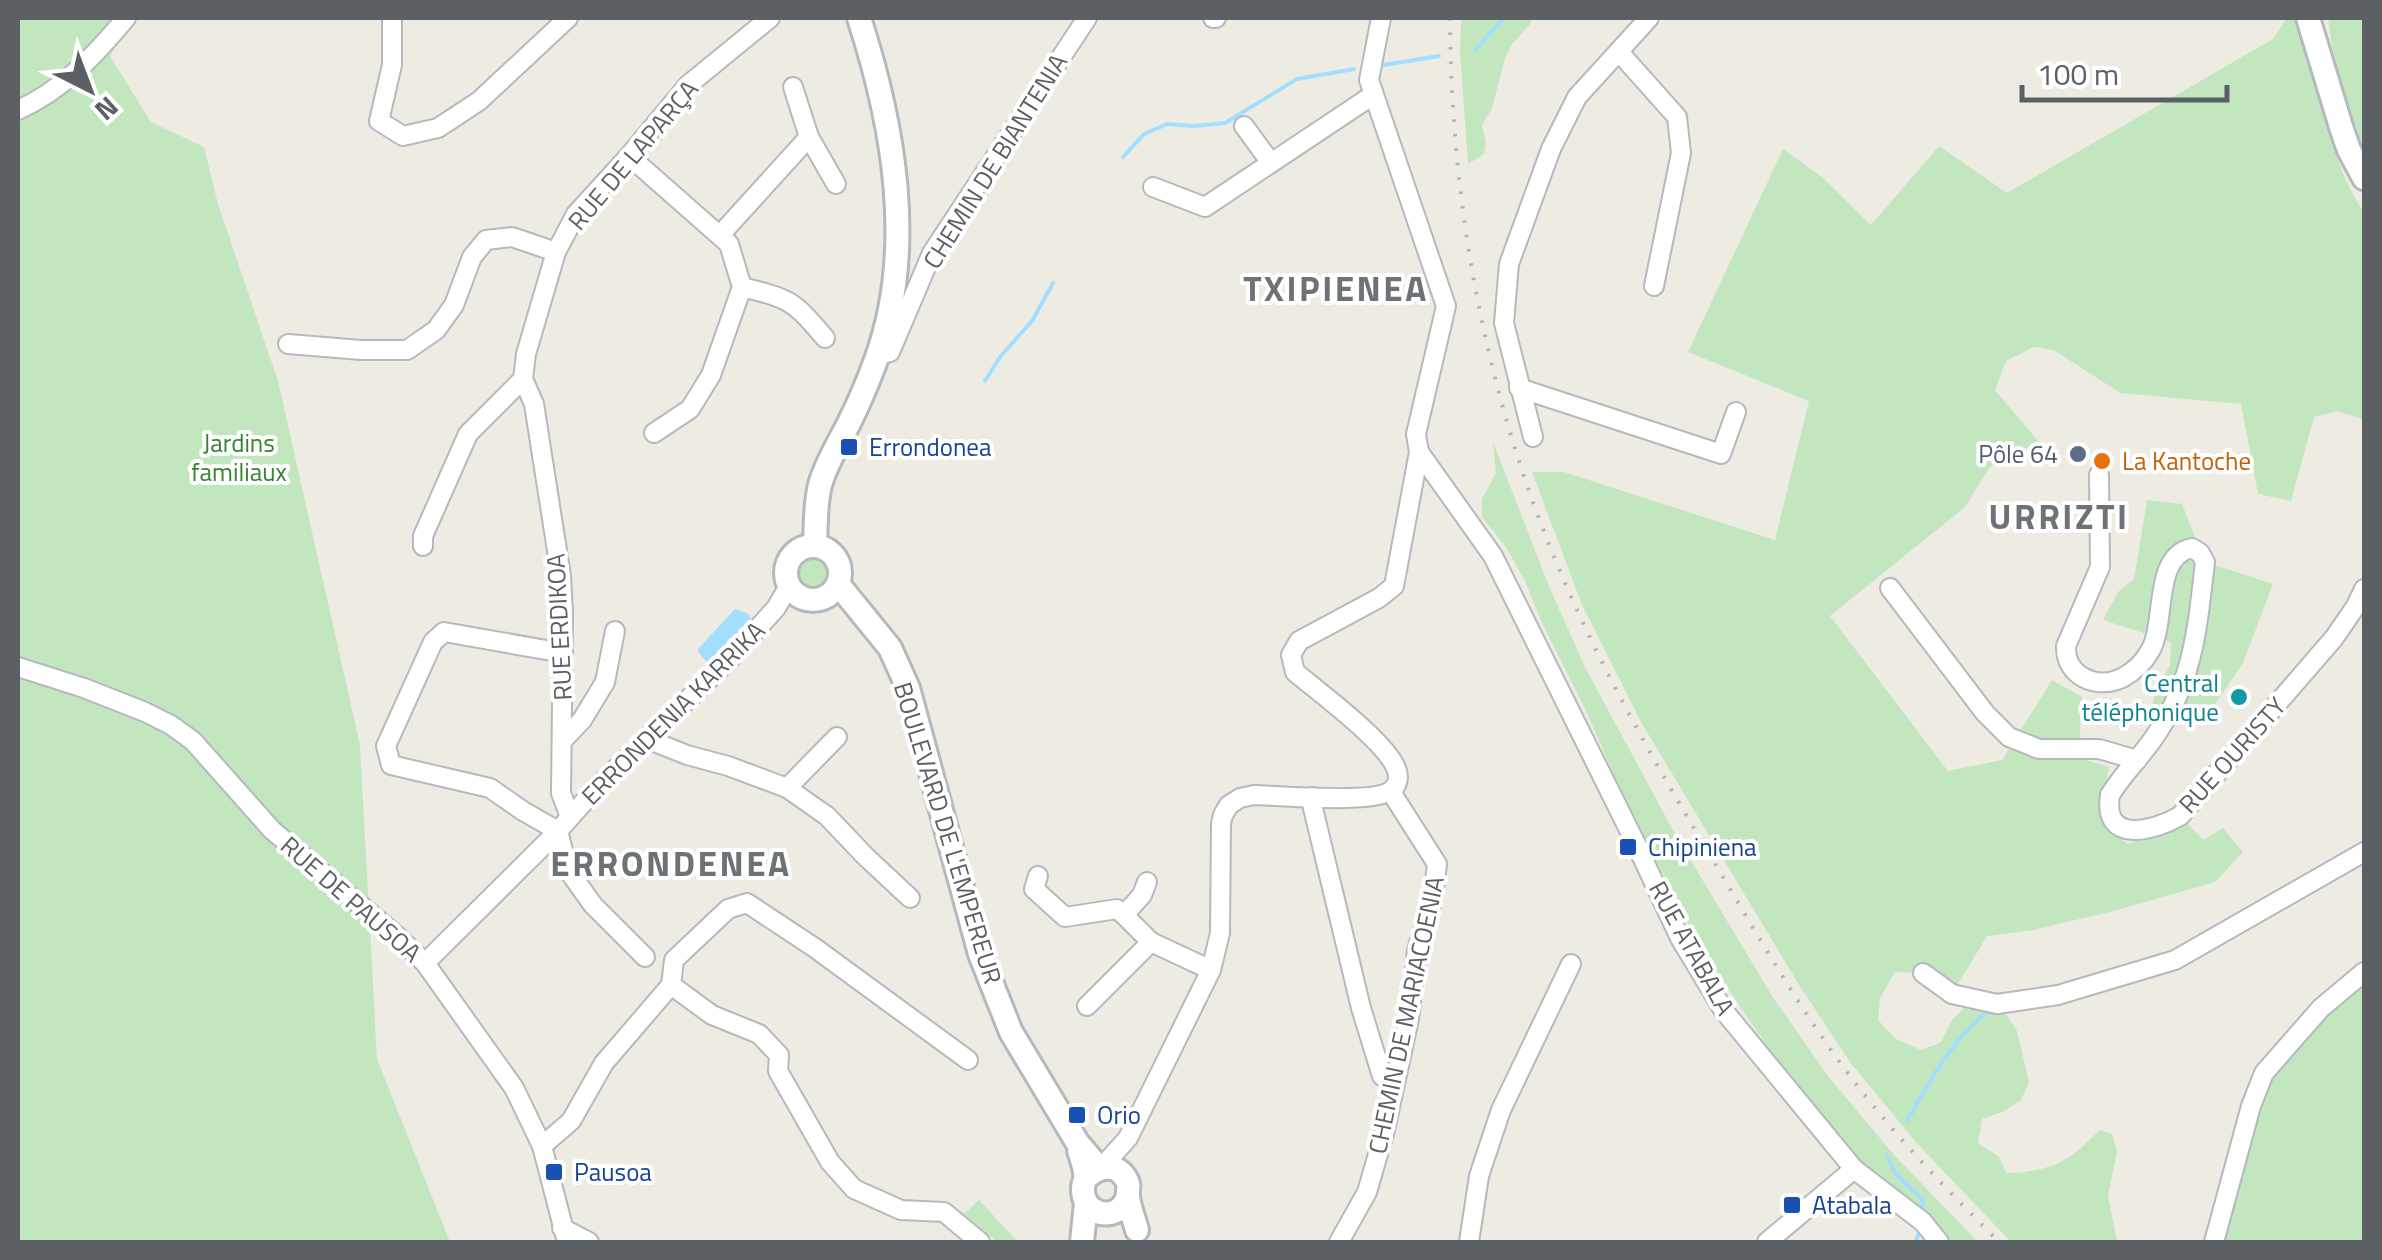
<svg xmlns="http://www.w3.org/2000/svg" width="2382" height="1260" font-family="'Titillium Web',sans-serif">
<rect width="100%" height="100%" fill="#eeebe3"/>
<!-- green -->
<g fill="#c2e7be">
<path d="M18,18H132L110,56L151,122L204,147L218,204L278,381L360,745L377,1059L450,1242H18Z"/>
<path d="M1461,18H1531V23L1513,43L1505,58L1492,108L1482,125L1486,142L1484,154L1468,164L1460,52Z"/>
<path d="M2287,18H2296C2303,46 2312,73 2321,102C2332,139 2341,180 2364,212V420L2338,411L2314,417L2291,501L2258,494L2241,404L2120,393L2054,350L2034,347L2006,361L1995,390L2039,442L1990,467L1965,507L1830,616L1948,771L2002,760L2052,680L2082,697L2080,731L2082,759L2109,767L2103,799L2108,830L2128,844L2186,822L2203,840L2223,828L2243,852L2215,882L2114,911L2033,930L1987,936L1952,994L1923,973L1895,972L1880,998L1878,1020L1896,1039L1921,1050L1940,1043L1953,1019L1964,1008L2005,1013L2017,1031L2029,1082L2021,1100L2004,1111L1982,1119L1978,1143L1999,1157L2006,1173C2053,1171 2067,1163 2100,1130L2112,1134L2117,1151L2108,1196L2117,1242H2011L1914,1140L1850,1062L1799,985L1641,722L1582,605L1532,472H1564L1775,540L1809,401L1688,352L1783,149L1823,178L1871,225L1939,146L2007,193L2273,39Z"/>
<path d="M2328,18H2364V161L2332,48Z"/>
<path d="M1493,442L1550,589L1586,669L1675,834L1772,996L1828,1076L1895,1156L1978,1242H1950L1931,1219L1880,1181L1849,1153L1776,1059L1702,951L1623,795L1586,711L1543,625L1525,581L1506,547L1482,517V499L1496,473Z"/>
<path d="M2147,500L2182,504L2205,562L2273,584L2243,663L2209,713L2175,722L2152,708L2155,691L2170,666L2171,642L2103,620L2118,592L2134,579Z"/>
<circle cx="813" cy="573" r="27"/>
<path d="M2364,972V1242H2214L2264,1073Z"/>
<path d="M979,1200L1018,1242H997L964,1214Z"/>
</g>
<!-- water -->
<path fill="#a2deff" d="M735,609L747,613L751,619L729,648L709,665L699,653L698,649Z"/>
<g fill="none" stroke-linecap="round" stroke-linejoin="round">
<!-- stream -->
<g stroke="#a2deff" stroke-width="4">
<path d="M1475,50L1504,18"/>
<path d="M1384,65L1439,56"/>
<path d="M1123,157L1144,134L1167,124L1195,126L1225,123L1297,79L1354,69"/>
<path d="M985,381L1000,357L1032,321L1053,283"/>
<path d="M1907,1121C1930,1081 1952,1038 1990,1010"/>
<path d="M1887,1156L1895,1173L1922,1199L1923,1209"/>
<path d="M1915,1242L1920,1232"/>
</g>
<defs>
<g id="street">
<path d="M392,18V65L379,121L403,136L438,128L479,101L568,18"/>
<path d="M1213,18H1216"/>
<path d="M1619,52L1677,117L1681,153L1654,286"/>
<path d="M793,87L809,137L836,184"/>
<path d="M18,110C63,90 95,55 126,18"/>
<path d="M1244,126L1271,163"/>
<path d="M629,156L729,244L742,287L711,375L690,409L654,433"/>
<path d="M1153,187L1205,207L1373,95"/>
<path d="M720,235L809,137"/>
<path d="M742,287C790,299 793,300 825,338"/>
<path d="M288,344L361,350H407L436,330L454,305L472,257L486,240L512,237L556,252"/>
<path d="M878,355L890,352L932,253L1087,18"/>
<path d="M523,379L526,354L556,252L576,214L629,156L688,85L770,18"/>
<path d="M523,379L534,404L561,576L563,613L561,793L570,817"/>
<path d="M1519,388L1721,454L1736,412"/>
<path d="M1533,437L1504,323L1509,264L1551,149L1577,97L1649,18"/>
<path d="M1419,452L1493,556L1636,844L1680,938L1724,1011L1854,1169L1923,1222L1939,1242"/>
<path d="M2099,475L2100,567L2066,646C2065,676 2096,690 2122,678C2133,672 2144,662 2150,651C2167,623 2152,556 2192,548L2200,553L2205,562C2197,630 2194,681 2153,739C2139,759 2122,775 2110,795C2102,845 2154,831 2180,816L2334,638L2356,606L2364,589"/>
<path d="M423,546V536L468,434L523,379"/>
<path d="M1890,588L1985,713L2009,737L2039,749H2099L2137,760"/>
<path d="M563,653L444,632L433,642L386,746L391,765L490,788L523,811L558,831L568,870L593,905L645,957"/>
<path d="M18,667L84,688L145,712L171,725L193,741L272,830L398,937L425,963L514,1088L542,1146L567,1242"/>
<path d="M647,739L687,755L728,766L787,788L827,816L865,856L910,898"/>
<path d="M563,740L582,720L605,682L615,631"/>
<path d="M787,788L837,737"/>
<path d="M1312,797V804L1361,1008L1382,1076L1395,1082"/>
<path d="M1038,876L1034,889L1065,917L1117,909L1124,915L1142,895L1147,882"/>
<path d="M1151,942L1211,970"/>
<path d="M425,963L558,831L598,786L731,658L776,608L789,586"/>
<path d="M1923,973L1952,994L1997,1004L2058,995L2175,960L2364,852"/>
<path d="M671,985L674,960L728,909L747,903L815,948L968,1060"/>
<path d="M1087,1006L1151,942L1124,915"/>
<path d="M542,1146L571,1121L604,1063L671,985L712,1015L759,1034L779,1055L778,1071L830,1162L854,1189L901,1210L944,1212L980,1242"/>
<path d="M1102,1167L1128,1138L1211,970L1220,933L1221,824L1223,815L1229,805L1240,798L1254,795C1280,796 1376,804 1392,790C1399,784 1399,775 1396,768C1385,741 1320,693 1295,672L1291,655L1299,641L1379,598L1394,586L1419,452L1416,434L1446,306L1369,80L1381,18"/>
<path d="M562,1228L589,1242"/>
<path d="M1339,1242L1367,1192L1385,1130L1409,1019L1417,950L1433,898L1437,864L1391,792"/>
<path d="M1469,1242L1479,1176L1501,1110L1571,964"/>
<path d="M1767,1242L1854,1169"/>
<path d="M2214,1242L2251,1106L2264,1073L2321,1008L2364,972"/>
</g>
<g id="secondary">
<path d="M2308,18L2342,130L2349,150L2364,178"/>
<circle cx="813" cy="573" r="27"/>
<path d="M815,546C816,526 815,504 820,485C826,463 839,443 849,423C859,403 868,382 876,360C916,250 894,126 859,18"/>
<path d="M838,584L890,648L908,688L980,954L1011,1032L1077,1142L1099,1168"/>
<path d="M1079,1150C1081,1158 1085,1167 1085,1174C1086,1185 1083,1179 1083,1190C1083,1205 1096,1216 1111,1213C1120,1211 1124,1205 1128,1197"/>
<path d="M1088,1176C1100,1166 1117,1163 1126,1179C1131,1187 1127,1186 1128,1196C1129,1207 1134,1219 1137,1230"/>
<path d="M1082,1242L1086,1203"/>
</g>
</defs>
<!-- street casing -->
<use href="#street" stroke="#b5b9be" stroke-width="22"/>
<!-- secondary casing -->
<use href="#secondary" stroke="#b4b9be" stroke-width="28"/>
<!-- street -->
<use href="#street" stroke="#fff" stroke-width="18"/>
<!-- secondary -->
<use href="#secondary" stroke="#fff" stroke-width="22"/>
<!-- rail -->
<path stroke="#b2b3b4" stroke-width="4" stroke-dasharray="2.5 12" stroke-linecap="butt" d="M1450,18C1451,197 1482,375 1548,542C1591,651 1650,755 1711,857C1756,932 1799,1009 1853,1080C1897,1138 1948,1191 1999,1242"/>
</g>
<!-- markers -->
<g fill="#1a4fb4" stroke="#fff" stroke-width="4">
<rect x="839" y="437" width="20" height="20" rx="5"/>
<rect x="1618" y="837" width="20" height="20" rx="5"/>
<rect x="1067" y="1105" width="20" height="20" rx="5"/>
<rect x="544" y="1162" width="20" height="20" rx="5"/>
<rect x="1782" y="1195" width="20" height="20" rx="5"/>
</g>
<circle fill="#5c6f8a" stroke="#fff" stroke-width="4" cx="2078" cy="454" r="10"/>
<circle fill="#e8710a" stroke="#fff" stroke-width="4" cx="2102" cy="461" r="10"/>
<circle fill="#0f9aa8" stroke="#fff" stroke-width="4" cx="2239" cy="697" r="10"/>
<g text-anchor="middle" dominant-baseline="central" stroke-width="8" stroke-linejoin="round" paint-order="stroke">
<!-- street labels -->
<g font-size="25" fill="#5b6064" stroke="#fff">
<text transform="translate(633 155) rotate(-50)">RUE DE LAPARÇA</text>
<text transform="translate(995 161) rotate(-58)">CHEMIN DE BIANTENIA</text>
<text transform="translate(559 627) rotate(-93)">RUE ERDIKOA</text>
<text transform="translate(673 713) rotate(-45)">ERRONDENIA KARRIKA</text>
<text transform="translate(2232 755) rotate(-48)">RUE OURISTY</text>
<text transform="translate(948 833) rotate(73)">BOULEVARD DE L'EMPEREUR</text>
<text transform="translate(351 899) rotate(41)">RUE DE PAUSOA</text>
<text transform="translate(1692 948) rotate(61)">RUE ATABALA</text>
<text transform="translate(1406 1015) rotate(-78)">CHEMIN DE MARIACOENIA</text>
</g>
<!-- park labels -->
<g font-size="25" fill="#358432" stroke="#fff">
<text x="239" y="443">Jardins<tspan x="239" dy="29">familiaux</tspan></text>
</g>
<!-- transit labels -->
<g font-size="25" fill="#164399" stroke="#fff" text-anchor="start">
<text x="869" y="447">Errondonea</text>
<text x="1648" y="847">Chipiniena</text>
<text x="1097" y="1115">Orio</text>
<text x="574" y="1172">Pausoa</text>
<text x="1812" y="1205">Atabala</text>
</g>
<!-- service labels -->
<g font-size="25" fill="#4e5e75" stroke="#fff" text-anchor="end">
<text x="2058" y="454">Pôle 64</text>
</g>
<!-- food labels -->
<g font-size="25" fill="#c56008" stroke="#fff" text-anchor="start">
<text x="2122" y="461">La Kantoche</text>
</g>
<!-- culture labels -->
<g font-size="25" fill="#0d838f" stroke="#fff" text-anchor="end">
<text x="2219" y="683">Central<tspan x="2219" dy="29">téléphonique</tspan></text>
</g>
<!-- district labels -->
<g font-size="35" font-weight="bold" letter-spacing="2.5" fill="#6c7276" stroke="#fff">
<text x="1336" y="288">TXIPIENEA</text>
<text x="2059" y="516">URRIZTI</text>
<text x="671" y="863">ERRONDENEA</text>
</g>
</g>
<!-- border -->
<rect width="2382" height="1260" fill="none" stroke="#5b6064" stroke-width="40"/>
<!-- north arrow -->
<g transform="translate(90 90) rotate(138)" stroke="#ffffff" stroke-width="8" paint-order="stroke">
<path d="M0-8L18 38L0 25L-18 38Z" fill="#5b6064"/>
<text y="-15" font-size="28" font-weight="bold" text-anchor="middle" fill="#5b6064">N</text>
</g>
<!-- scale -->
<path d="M2022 85v15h205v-15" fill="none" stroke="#5b6064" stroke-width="5"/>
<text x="2037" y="85" font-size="30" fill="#5b6064" stroke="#ffffff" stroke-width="8" paint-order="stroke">100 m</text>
</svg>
